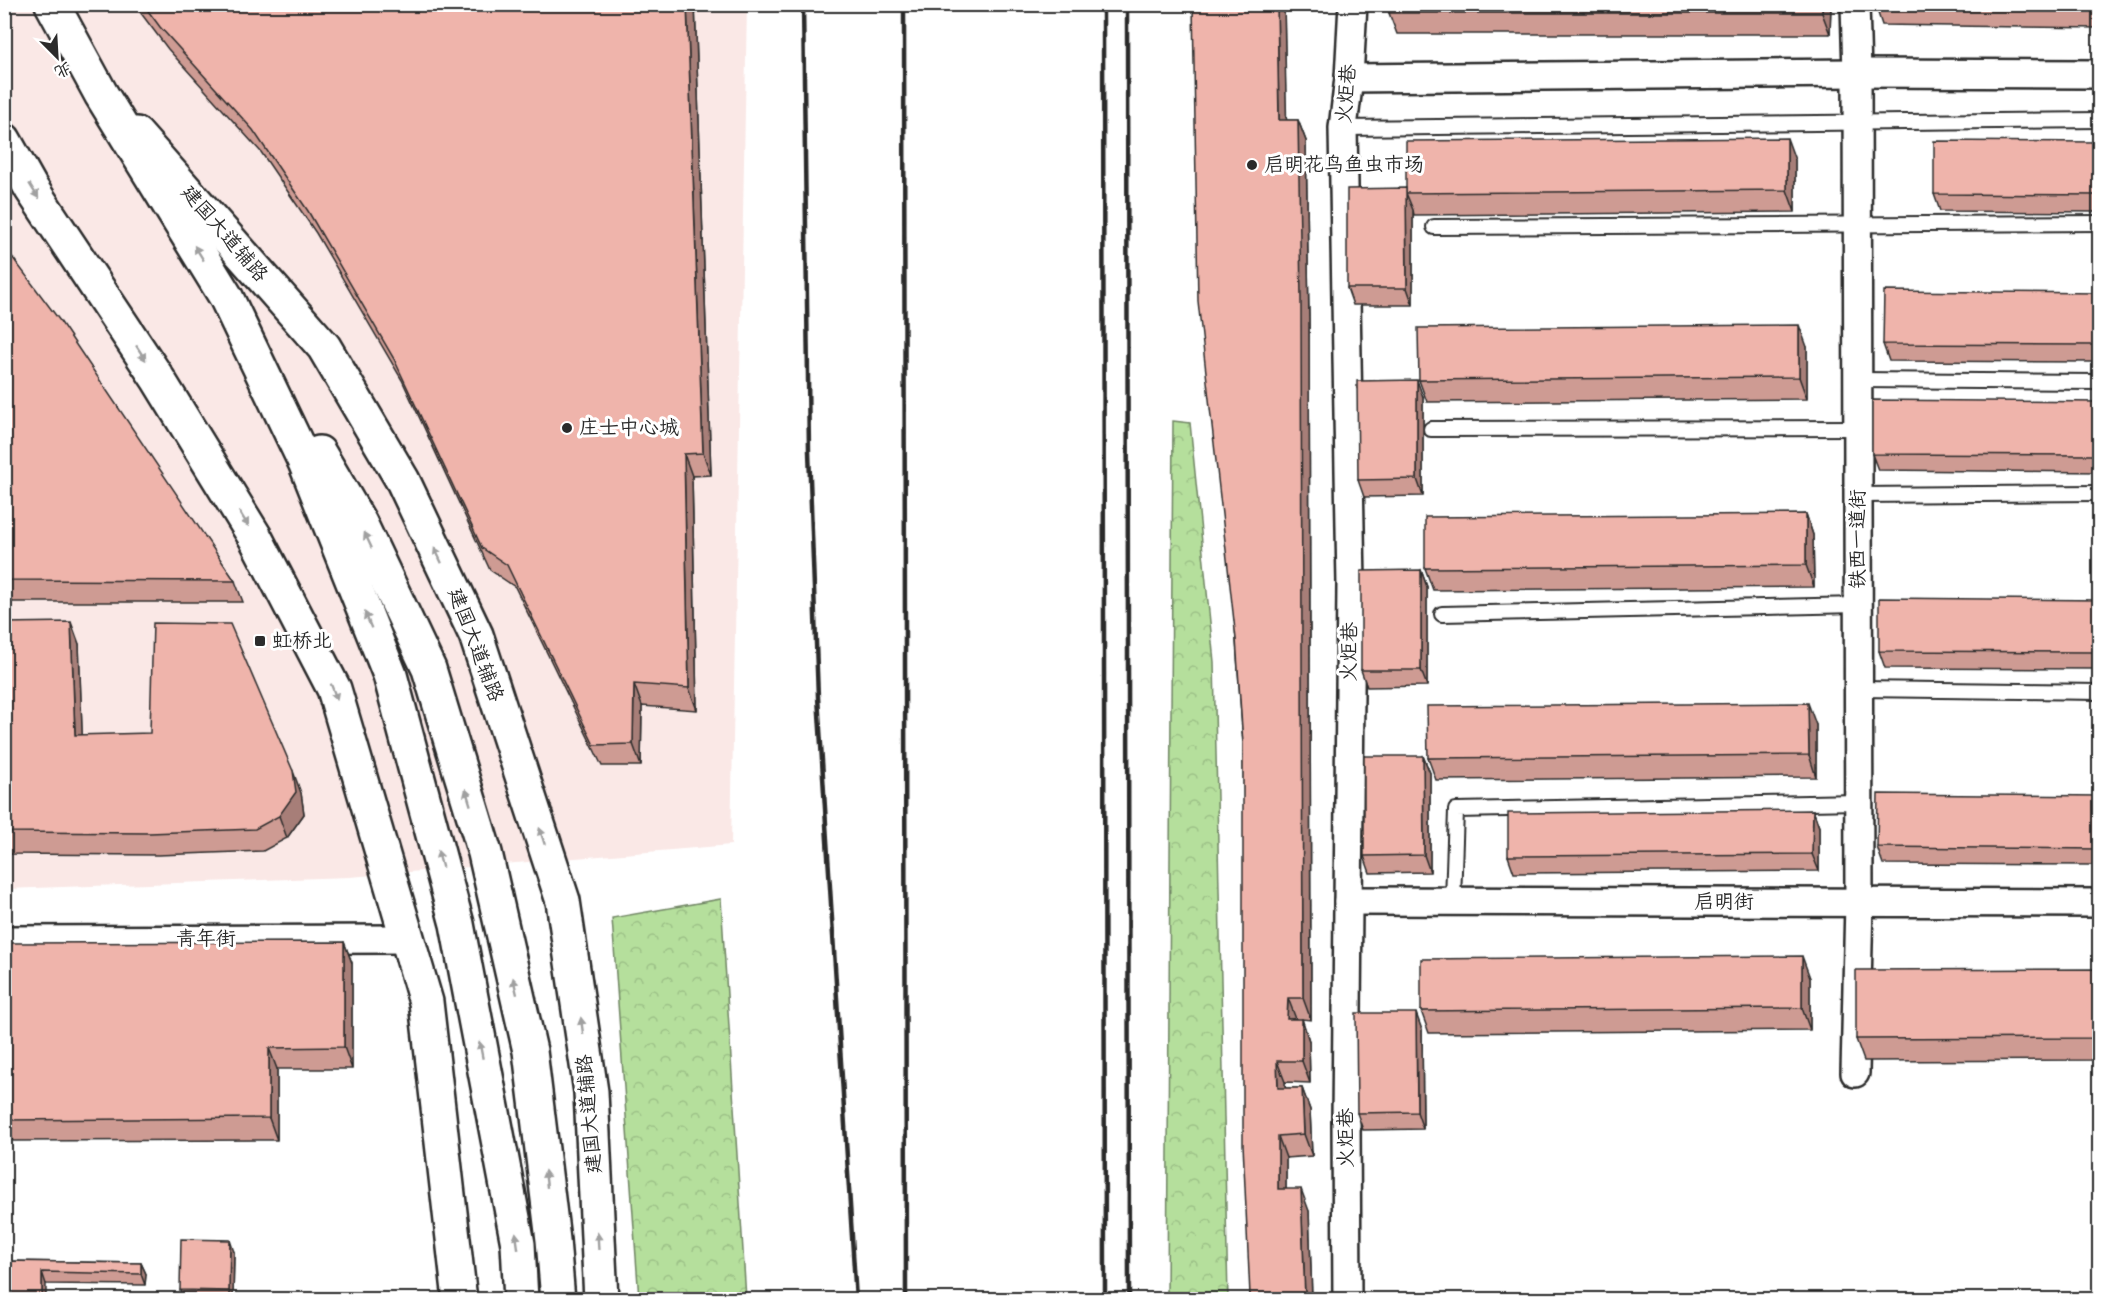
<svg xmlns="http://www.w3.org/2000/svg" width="2104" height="1304" font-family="Mynerve,'LXGW WenKai TC',sans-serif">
<defs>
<pattern id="forest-crowns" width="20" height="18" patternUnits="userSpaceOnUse" patternTransform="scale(1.5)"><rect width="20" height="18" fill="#b5df9c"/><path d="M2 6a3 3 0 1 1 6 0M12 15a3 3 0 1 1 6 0" fill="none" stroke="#9cc087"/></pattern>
</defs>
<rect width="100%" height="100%" fill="#fff"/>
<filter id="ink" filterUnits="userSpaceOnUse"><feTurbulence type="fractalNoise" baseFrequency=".0167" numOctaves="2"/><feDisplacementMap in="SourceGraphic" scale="12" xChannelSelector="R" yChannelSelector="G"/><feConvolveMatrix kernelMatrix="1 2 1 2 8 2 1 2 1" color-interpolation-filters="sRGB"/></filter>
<g filter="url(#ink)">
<!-- built -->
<path fill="#fae8e6" d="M4,5H747L731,845L350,877L5,889Z"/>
<!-- forest -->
<g fill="url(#forest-crowns)" stroke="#708564" stroke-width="1.5">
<path d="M1173,421L1190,423L1214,662L1228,1299H1167Z"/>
<path d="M721,899L746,1299H639L612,918Z"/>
</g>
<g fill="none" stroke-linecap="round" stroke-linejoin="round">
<defs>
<g id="lane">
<path d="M1343,128L2100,120"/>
<path d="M1434,227L2100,223"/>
<path d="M1858,380L2100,382"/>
<path d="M1431,429L1858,428"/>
<path d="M1858,495L2100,493"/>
<path d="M1442,614L1858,605"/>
<path d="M1858,689L2100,692"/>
<path d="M1453,901L1456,810L1858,802"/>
</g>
<g id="street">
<path d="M1349,78L1857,73L2100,74"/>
<path d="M1348,901L2100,903"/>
<path d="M4,940L407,939"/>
<path d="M1855,1073L1859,902L1857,73L1855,4"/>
<path d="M1347,1300L1346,1121L1351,585L1343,128L1349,78L1353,4"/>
</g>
<path id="secondary" d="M136,134L324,347L403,481L476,635L563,901L591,1092L601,1300"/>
<g id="highway">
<path d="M52,4L101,94L226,297L305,462L390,675L457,924L518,1244L521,1300"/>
<path d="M4,140L31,188L158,379L255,537L334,689L426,1002L460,1300"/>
<path d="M319,453L360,523L429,669L485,853L530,1051L553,1240L558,1300"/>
</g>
</defs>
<!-- lane casing -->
<use href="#lane" stroke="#2b2b2b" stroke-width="18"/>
<!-- street casing -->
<use href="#street" stroke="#2b2b2b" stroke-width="32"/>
<!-- secondary casing -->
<use href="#secondary" stroke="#2b2b2b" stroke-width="38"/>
<!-- highway casing -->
<use href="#highway" stroke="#2b2b2b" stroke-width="38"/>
<!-- lane -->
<use href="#lane" stroke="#fff" stroke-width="14"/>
<!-- street -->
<use href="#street" stroke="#fff" stroke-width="27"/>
<!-- secondary -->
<use href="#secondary" stroke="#fff" stroke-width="33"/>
<!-- highway -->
<use href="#highway" stroke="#fff" stroke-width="33"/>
<!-- rail -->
<g stroke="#2b2b2b" stroke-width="4.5">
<path d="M803,4L809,451L818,697L856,1300"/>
<path d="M904,4L906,1300"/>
<path d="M1103,4L1105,1300"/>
<path d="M1127,4L1129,1300"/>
</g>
</g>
<!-- wall -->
<g fill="#ce9b93" stroke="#2b2b2b" stroke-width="1.5">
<path d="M134,4H695L711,475L692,476L697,710L642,706L641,766H602L515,587L490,570L402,380L316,233L261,152L168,49Z"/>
<path d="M1193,4H1284L1286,120H1298L1306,141L1309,320L1311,1020L1302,1019L1309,1041L1310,1083L1285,1082V1088H1302L1310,1110L1312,1156L1286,1158V1189L1309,1211L1312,1299H1250L1243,744Z"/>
<path d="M1389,4H1831L1830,34H1397L1389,13Z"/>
<path d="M1875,4H2100V28L1882,25Z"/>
<path d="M2100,142V212L1940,211L1934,194Z"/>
<path d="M1795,160V212L1414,215L1413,210V305H1353L1347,288L1406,188Z"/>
<path d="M4,246L235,581L243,602H4Z"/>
<path d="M2100,293V362L1889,361L1883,344Z"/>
<path d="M1807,347V399L1427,402L1419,380Z"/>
<path d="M1423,397V496L1364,497L1358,480Z"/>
<path d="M2099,402L2100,472L1878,470L1872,454Z"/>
<path d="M1806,514L1813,535L1814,587L1433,590L1425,568Z"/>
<path d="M1421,570L1427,587V686L1367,687L1361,670Z"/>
<path d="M2100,600V669L1885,668L1879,651Z"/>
<path d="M4,623L79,644L82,735L301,793L304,814L287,838L263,851L158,855L4,854Z"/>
<path d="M1816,725V777L1436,780L1428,758Z"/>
<path d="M1423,756L1430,773V872L1370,873L1364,856Z"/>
<path d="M2100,796V865L1883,864L1877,847Z"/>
<path d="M1813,810L1819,827V871L1514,873L1508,856Z"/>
<path d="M344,942L352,963V1069H277V1140L13,1141L5,1120Z"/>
<path d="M2100,969V1060L1864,1061L1856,1039Z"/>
<path d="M1810,978V1030L1429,1033L1421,1011Z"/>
<path d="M1422,1030L1423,1129L1363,1130L1357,1113Z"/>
<path d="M234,1252L233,1299H183L180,1290Z"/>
<path d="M4,1261L141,1263L146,1274L145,1285L46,1284Z"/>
</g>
<!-- shaded-wall -->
<g fill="#a77e78" stroke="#2b2b2b" stroke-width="1.5">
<path d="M687,4H695L711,475L703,453Z"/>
<path d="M1277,4H1284L1287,142L1279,120Z"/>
<path d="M1822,4H1831L1830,34L1822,13Z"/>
<path d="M1298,120L1306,141L1309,320L1311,1020L1303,998Z"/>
<path d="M1787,138L1795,160V212L1787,190Z"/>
<path d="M1406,193L1413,210V305L1407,288Z"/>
<path d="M1799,325L1807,347V399L1799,377Z"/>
<path d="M1417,380L1423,397V496L1417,479Z"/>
<path d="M2099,402L2100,404V458L2098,455Z"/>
<path d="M684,454L692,476L697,710L689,688Z"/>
<path d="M1806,514L1813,535L1814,587L1806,565Z"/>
<path d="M1421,570L1427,587V686L1421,670Z"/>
<path d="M71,622L79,644L83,757L75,735Z"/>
<path d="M634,684L642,706L641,766L633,744Z"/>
<path d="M1808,703L1816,725V777L1809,755Z"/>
<path d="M1423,756L1430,773V872L1424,855Z"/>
<path d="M293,771L301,793L304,814L287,838L279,816Z"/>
<path d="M1813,810L1819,827V871L1812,854Z"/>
<path d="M344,942L352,963V1069L344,1047Z"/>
<path d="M1802,956L1810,978V1030L1802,1008Z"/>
<path d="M1288,998L1296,1019H1287Z"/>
<path d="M1416,1013L1422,1030L1423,1129L1417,1112Z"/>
<path d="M1302,1019L1309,1041L1310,1083L1302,1061Z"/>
<path d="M269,1048L277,1069V1140L269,1118Z"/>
<path d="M1277,1061L1285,1082L1286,1110L1278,1088Z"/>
<path d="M1302,1088L1310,1110L1312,1156L1304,1134Z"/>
<path d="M1278,1136L1286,1158V1211L1278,1189Z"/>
<path d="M1301,1189L1309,1211L1312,1299H1305Z"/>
<path d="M230,1240L234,1252L233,1299H232L229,1291Z"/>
<path d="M141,1263L146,1274L145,1285L141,1274Z"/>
<path d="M42,1272L46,1284V1299H42Z"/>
</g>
<!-- building -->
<g fill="#efb4ab" stroke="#2b2b2b" stroke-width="1.5">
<path d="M143,4H687L703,453L684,454L689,688L634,684L633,744L594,745L507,565L482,548L394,359L308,211L253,130L160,27Z"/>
<path d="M1193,4H1277L1279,120H1298L1301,298L1303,998H1288L1287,1019H1302V1061H1277L1278,1088H1302L1304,1134L1278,1136V1189H1301L1305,1299H1250V1295L1243,1144V744L1236,639L1198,301Z"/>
<rect x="1389" y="4" width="433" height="9"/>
<path d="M1951,4H2100V6Z"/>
<path d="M1787,138V190L1406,193V141Z"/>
<path d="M1934,141L2100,142L2099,195L1934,194Z"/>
<path d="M1406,188L1407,288H1347V189Z"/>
<path d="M4,246L60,321L235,581L4,580Z"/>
<path d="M1884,291L2100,293V345L1883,344Z"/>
<path d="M1799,325V377L1419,380L1418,328Z"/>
<path d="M1417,380V479L1358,480L1357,381Z"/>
<path d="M1872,400L2099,402L2098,455L1872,454Z"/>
<path d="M1806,514V565L1425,568V517Z"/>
<path d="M1421,570V670H1361V571Z"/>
<path d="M1879,598L2100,600V652L1879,651Z"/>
<path d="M71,622L75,735L150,733L153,623L230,624L293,771L296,792L279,816L255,829L150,833L4,832V623Z"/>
<path d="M1808,703L1809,755L1428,758L1427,706Z"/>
<path d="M1364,756H1423L1424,855L1364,856Z"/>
<path d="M1878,794L2100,796V849L1877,847Z"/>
<path d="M1813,810L1812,854L1508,856V813Z"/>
<path d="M344,942V1047L269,1048V1118L5,1120L4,943Z"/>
<path d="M1802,956V1008L1421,1011V959Z"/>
<path d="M2100,969V1038L1856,1039V970Z"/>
<path d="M1356,1013H1416L1417,1112L1357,1113Z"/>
<path d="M181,1239L230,1240L229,1291L180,1290Z"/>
<path d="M4,1261L141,1263V1274L42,1272V1299H4Z"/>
</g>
<!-- one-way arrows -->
<defs><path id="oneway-solid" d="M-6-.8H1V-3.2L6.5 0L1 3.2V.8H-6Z" transform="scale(1.5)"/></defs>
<g fill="#a0a0a0">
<use href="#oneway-solid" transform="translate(34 191) rotate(58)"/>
<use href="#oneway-solid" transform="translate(199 253) rotate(-122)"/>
<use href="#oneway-solid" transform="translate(141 353) rotate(57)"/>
<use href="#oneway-solid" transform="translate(244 519) rotate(58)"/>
<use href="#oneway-solid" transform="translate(368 540) rotate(-115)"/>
<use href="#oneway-solid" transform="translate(438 555) rotate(-115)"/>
<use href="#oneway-solid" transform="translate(368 620) rotate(-112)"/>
<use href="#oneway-solid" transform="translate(334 692) rotate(69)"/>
<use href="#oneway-solid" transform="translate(468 797) rotate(-107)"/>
<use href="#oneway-solid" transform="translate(542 836) rotate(-108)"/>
<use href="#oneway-solid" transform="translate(440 859) rotate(-105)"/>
<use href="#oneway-solid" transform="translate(515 986) rotate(-103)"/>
<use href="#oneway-solid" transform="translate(582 1026) rotate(-98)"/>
<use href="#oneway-solid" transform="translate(481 1050) rotate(-101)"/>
<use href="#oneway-solid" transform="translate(546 1179) rotate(-97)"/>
<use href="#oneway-solid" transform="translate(517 1241) rotate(-98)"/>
<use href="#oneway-solid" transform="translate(598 1241) rotate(-93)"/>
</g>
</g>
<!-- markers -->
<g fill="#2b2b2b" stroke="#fff" stroke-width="2">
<circle cx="1252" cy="165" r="6"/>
<circle cx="567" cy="428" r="6"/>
<rect x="254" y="635" width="12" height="12" rx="3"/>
</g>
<g text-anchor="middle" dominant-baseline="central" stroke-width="6" stroke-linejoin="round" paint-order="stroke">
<!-- street labels -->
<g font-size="20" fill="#2b2b2b" stroke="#fff">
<text transform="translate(1347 94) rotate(-85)">火炬巷</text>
<text transform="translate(224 234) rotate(49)">建国大道辅路</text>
<text transform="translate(1858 539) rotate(-90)">铁西一道街</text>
<text transform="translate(475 645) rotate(69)">建国大道辅路</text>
<text transform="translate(1350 652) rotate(-89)">火炬巷</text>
<text x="1724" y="902">启明街</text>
<text x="206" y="939">青年街</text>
<text transform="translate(590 1114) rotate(-95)">建国大道辅路</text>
<text transform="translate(1346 1138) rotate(-90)">火炬巷</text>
</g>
<!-- poi labels -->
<g font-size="20" fill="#2b2b2b" stroke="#fff" text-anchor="start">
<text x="1264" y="165">启明花鸟鱼虫市场</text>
<text x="579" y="428">庄士中心城</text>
<text x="272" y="641">虹桥北</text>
</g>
</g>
<!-- margin -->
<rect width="2104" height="1304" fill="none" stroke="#fff" stroke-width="24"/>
<rect x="12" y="12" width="2080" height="1280" fill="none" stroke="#2b2b2b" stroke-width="2" filter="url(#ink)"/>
<!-- north arrow -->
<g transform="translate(57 57) rotate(156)" stroke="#ffffff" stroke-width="4.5" paint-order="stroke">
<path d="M0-4.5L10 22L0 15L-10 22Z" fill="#2b2b2b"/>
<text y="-9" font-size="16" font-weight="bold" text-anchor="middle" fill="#2b2b2b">北</text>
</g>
</svg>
